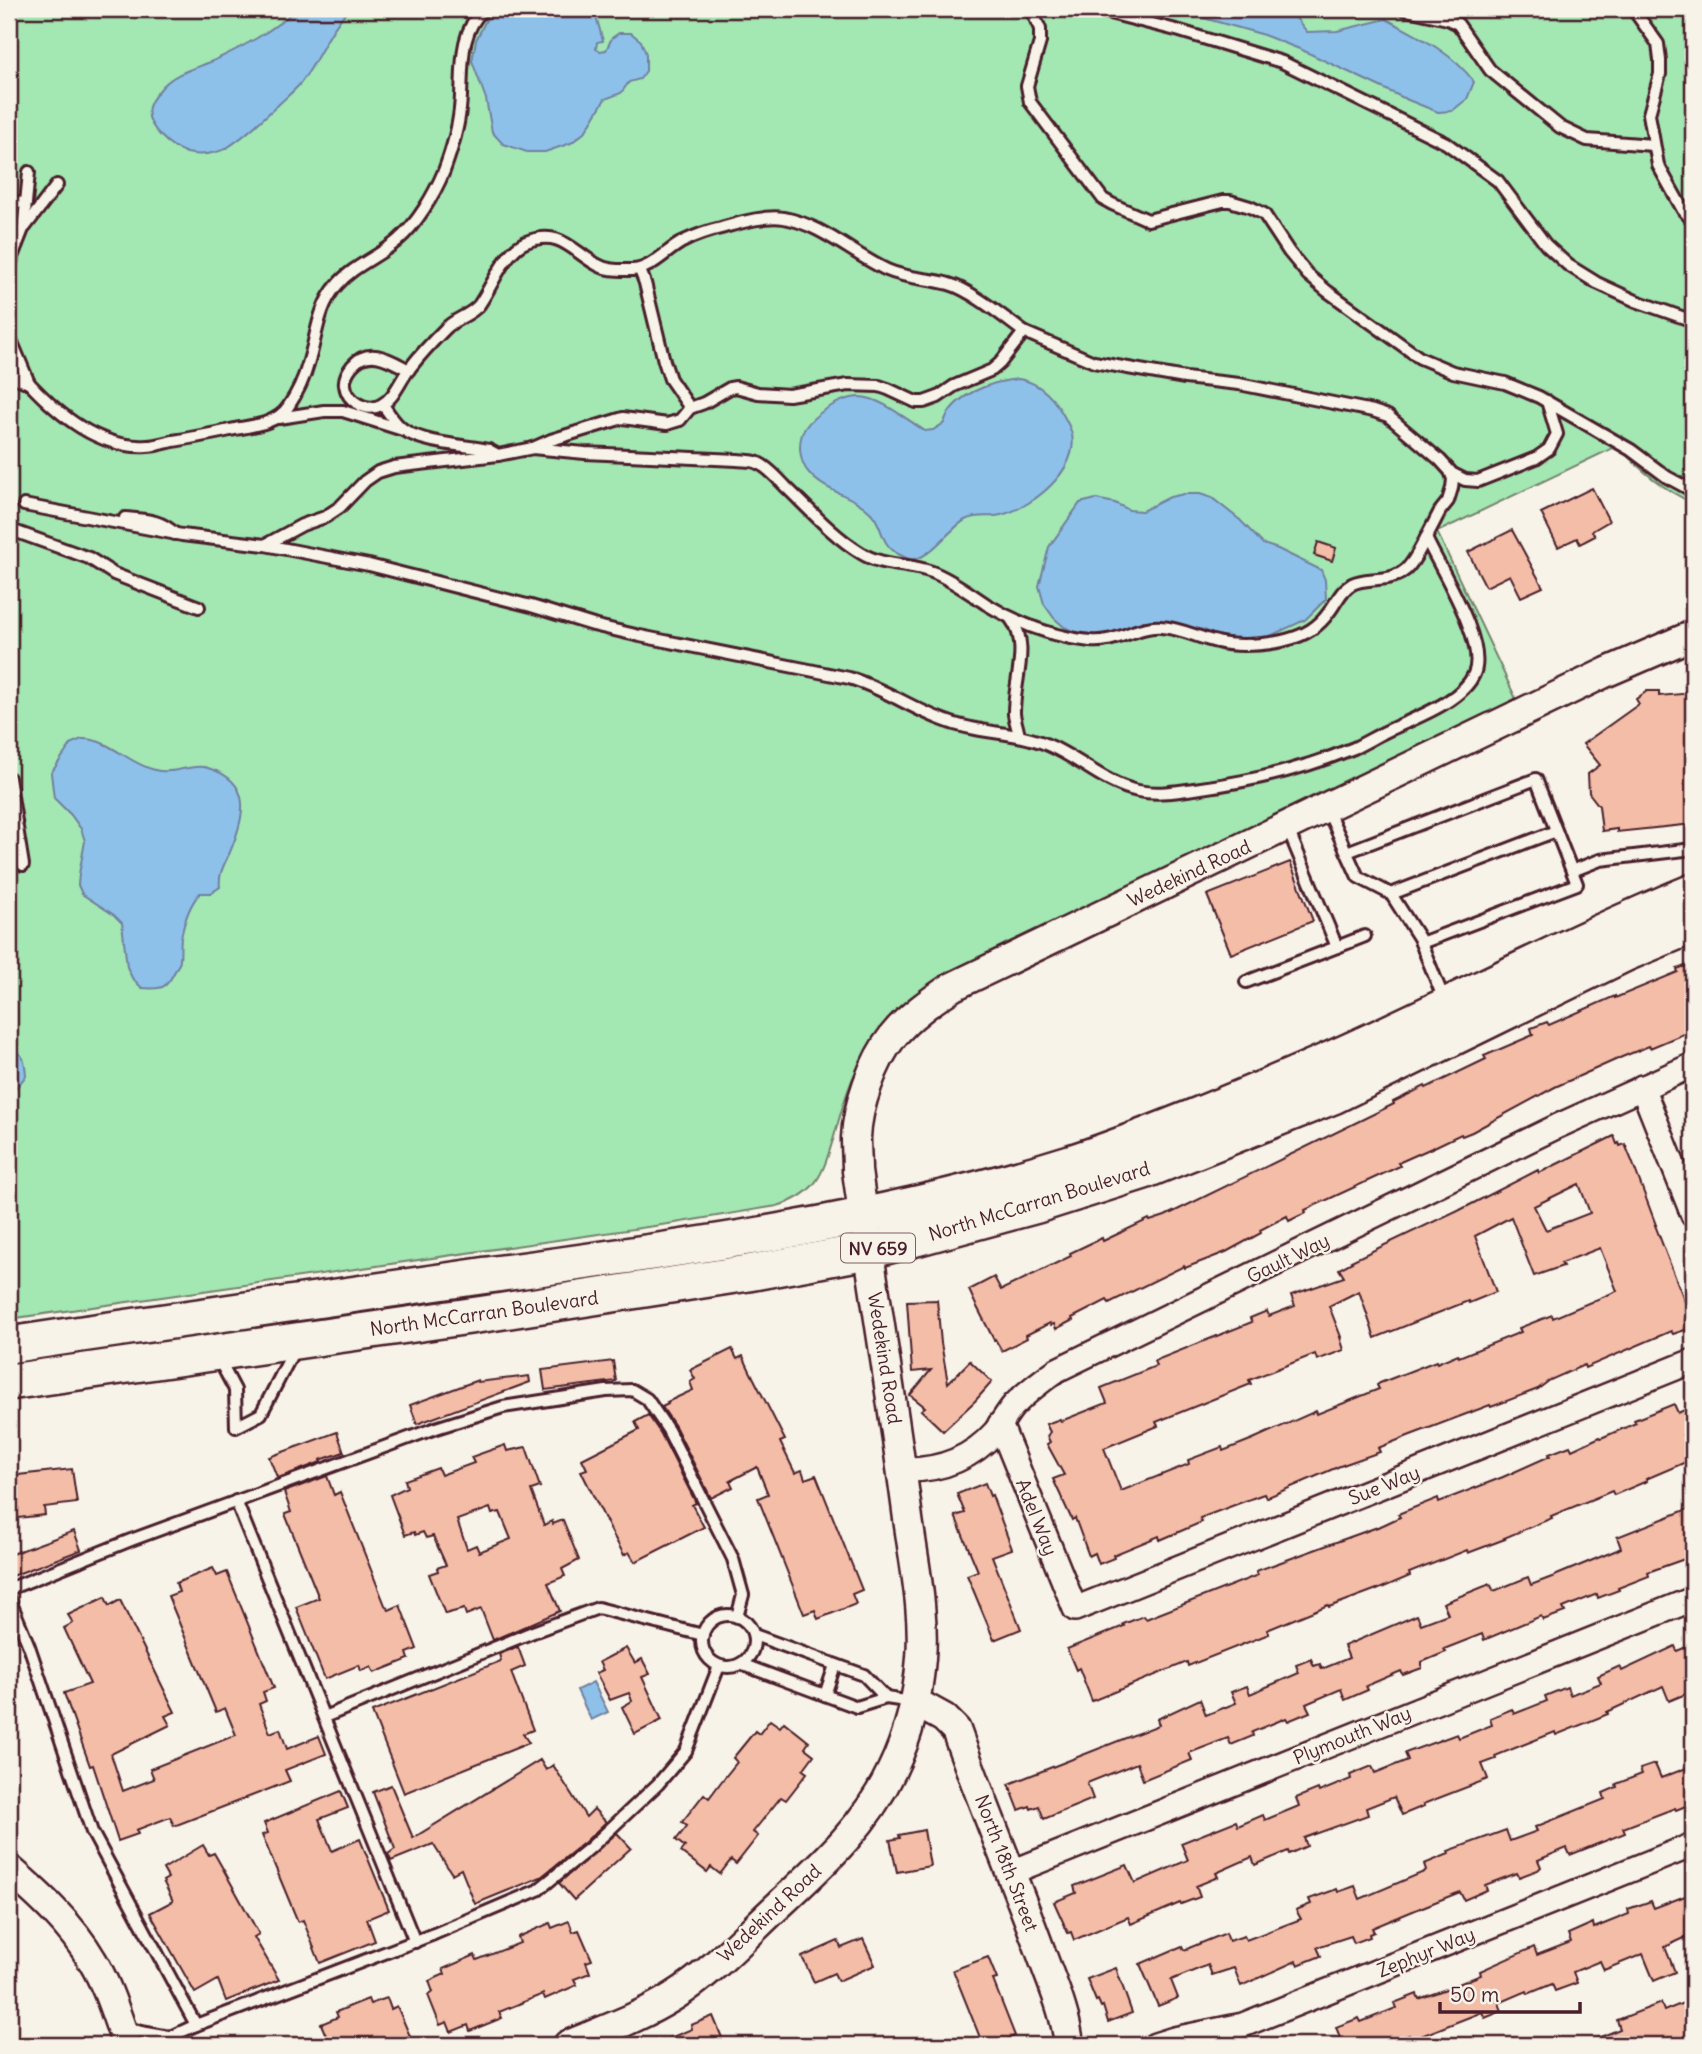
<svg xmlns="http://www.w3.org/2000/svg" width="1702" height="2054" font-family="Delius,sans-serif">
<rect width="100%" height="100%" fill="#f7f3e8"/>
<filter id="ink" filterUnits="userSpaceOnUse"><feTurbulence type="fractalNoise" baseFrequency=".0143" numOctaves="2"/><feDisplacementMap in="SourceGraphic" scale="14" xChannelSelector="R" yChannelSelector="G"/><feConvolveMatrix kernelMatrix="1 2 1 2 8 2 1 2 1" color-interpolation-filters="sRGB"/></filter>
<g filter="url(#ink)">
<!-- green -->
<path fill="#a3e7b2" stroke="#76836e" stroke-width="2" d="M9,9H1693V503C1663,490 1640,469 1617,446L1437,532L1518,703L958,968C917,988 883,1018 862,1059C848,1084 841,1113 833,1140C828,1155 824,1172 814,1184C804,1196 791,1202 777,1206L675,1223L9,1319Z"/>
<!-- water -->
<g fill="#8dc1ea" stroke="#72809e" stroke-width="2">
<path d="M296,9H349C328,31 319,60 300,84C293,92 284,99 277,106C261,120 246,136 228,147C218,154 199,156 187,153C171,148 144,126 149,107C151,99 158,92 163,86C177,71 198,68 215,60C244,46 273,31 296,9Z"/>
<path d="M500,9H594L603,41L597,42L596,49L600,51L606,50L612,38L619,33H631L641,41L646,54V71L640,79L629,82L621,93L605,99L585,132L571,143L545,152H527L503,144L492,132L486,99L472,61L476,40L487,18Z"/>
<path d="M1171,9H1289L1307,32L1337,31L1386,19C1418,36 1453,53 1474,82L1467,99L1452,111L1438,112L1408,100L1302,50L1261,34Z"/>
<path d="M1019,379C1043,383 1058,403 1068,424C1089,462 1035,507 1001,515C989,518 976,514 965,520C949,529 928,562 910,559C906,558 903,556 900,555C878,543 885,528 871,513C853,494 826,493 809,473C799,462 797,441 805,428C814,414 842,397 859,397C881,397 907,420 925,431L933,430L944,423C952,395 992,381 1019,379Z"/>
<path d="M1184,494H1200L1212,498L1240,520L1263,544L1278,549L1321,570L1325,580L1326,599L1305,620L1270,636L1240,639L1220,638L1204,630L1172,623L1143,621L1124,635L1094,637L1080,634L1064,627L1054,618L1044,604L1039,586L1049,547L1080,503L1096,499L1115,503L1129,510L1142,511L1170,497Z"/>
<path d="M82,739C109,738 128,764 155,770C174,775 191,763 208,768C254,782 245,816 230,852C225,863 218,874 220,887L211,893H200C189,905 184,922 181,938C180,945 181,953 180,960C180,965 178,964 176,969C167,988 163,990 142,988L132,978L127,967L122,923L114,915L82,894L78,885L79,874L85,841L81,829L71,815L54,798L51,773L72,743Z"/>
<path d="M9,1044C23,1056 25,1057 26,1076L9,1096Z"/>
<path d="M593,1682L608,1712L591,1720L577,1690Z"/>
</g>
<!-- building -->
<g fill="#f3bda7" stroke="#4a1f2b" stroke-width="2" fill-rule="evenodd">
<path d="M1592,488L1609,521L1592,531L1595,536L1580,544L1577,538L1558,547L1541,513Z"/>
<path d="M1512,530L1543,587L1521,597L1510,575L1486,587L1468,552Z"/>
<path d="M1318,542L1336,548L1332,561L1314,555Z"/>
<path d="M1647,691H1659V696L1693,693V824L1617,832V829L1602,831L1599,806L1589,793L1588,774L1600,765L1583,744L1639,704L1636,699Z"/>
<path d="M1290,862L1313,921L1231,954L1207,895Z"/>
<path d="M1693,963V1030L1650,1048L1649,1046L1622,1057L1555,1087L1472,1132L1462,1136L1461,1134L1434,1147L1398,1163L1400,1166L1305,1210L1306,1213L1299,1216L1289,1221L1287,1216L1260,1230L1261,1233L1226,1252L1185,1268L1184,1266L1109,1303L1107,1300L1072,1318L1073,1320L1056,1329L1054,1324L1051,1325L1050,1323L1026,1335L1027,1338L1002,1351L995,1339L994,1340L975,1303L969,1290L994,1277L1001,1290L1071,1256L1070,1253L1087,1245L1102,1238L1103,1241L1149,1219L1150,1221L1165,1216L1394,1104L1393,1102L1425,1086L1426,1088L1486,1059L1484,1056L1533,1035L1531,1028L1547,1022L1549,1025L1615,996V998L1678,972L1677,969Z"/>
<path d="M1614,1136L1617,1144L1619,1143L1620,1146L1625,1144L1632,1161L1656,1225H1655L1690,1315L1686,1317L1687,1319L1685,1320L1688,1329L1673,1334L1671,1331L1585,1368L1584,1365L1550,1380L1538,1389L1491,1407L1490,1405L1408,1436L1378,1448L1380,1452L1340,1466L1266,1498L1264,1494L1261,1495L1200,1518L1202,1522L1160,1540L1159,1536L1113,1555L1114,1558L1099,1564L1095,1553L1089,1556L1075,1518L1072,1520L1053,1479L1064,1475L1047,1444L1050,1442L1047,1436L1050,1432L1046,1424L1060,1419L1061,1421L1107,1403L1101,1388L1156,1366L1154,1361L1252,1322L1250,1318L1267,1311L1269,1316L1295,1306L1291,1295L1344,1277L1339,1269L1352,1262L1351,1261L1458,1210V1211L1538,1170L1539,1173ZM1579,1184L1590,1213L1546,1230L1534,1206ZM1511,1217L1534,1276L1563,1266L1561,1263L1600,1248L1617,1291L1553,1318L1552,1315L1519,1328L1521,1332L1459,1357L1458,1354L1437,1363L1436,1361L1380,1383L1377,1385L1379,1389L1317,1414L1316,1411L1253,1439L1223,1451L1222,1447L1188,1460L1189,1464L1121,1491L1104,1448L1158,1426L1156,1422L1251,1384L1249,1380L1315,1354L1317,1360L1344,1350L1340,1337H1341L1329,1306L1359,1291L1375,1338L1468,1301L1469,1303L1496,1292L1475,1236Z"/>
<path d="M937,1300L941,1343L948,1383L970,1361L992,1382L975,1401L943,1431L921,1410L925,1407L910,1395L931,1370L912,1372L907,1301Z"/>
<path d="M732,1349L737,1359L743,1356L750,1371L785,1440L780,1442L795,1473L802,1470L805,1479L816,1475L862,1590L852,1594L856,1604L818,1619L815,1610L804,1614L758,1498L768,1494L757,1467L730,1481L733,1487L711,1498L675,1426L662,1407L668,1404L667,1402L693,1390L690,1382L695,1379L690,1370Z"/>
<path d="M613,1361L616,1381L545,1390L542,1370Z"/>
<path d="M529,1376L530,1382L417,1424L410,1405L478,1380V1382Z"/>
<path d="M1674,1404L1678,1413L1693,1406V1424L1687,1426L1690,1432L1683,1435L1693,1459L1646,1479L1647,1481L1614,1495L1612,1491L1551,1516L1552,1518L1504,1538L1505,1539L1468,1553L1467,1550L1409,1573L1410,1576L1377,1590V1589L1329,1607L1328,1605L1267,1630L1269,1634L1188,1666L1187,1662L1092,1701L1079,1668L1076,1670L1067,1649L1124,1626L1123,1624L1144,1616L1146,1619L1258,1575L1256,1571L1383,1525L1400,1517L1398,1514L1438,1498L1439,1502L1503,1477L1550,1456L1549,1454L1570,1446L1572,1450L1600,1437L1601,1438L1636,1423L1634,1420Z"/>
<path d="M648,1415L661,1434L696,1503L692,1505L704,1527L635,1562L629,1552L624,1555L611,1531L581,1471L587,1469L582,1459L639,1430L635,1422Z"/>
<path d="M337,1432L344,1452L320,1460L321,1462L278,1478L277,1477L269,1457Z"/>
<path d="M505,1445L507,1451L526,1447L540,1487L531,1490L544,1525L552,1521L553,1524L563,1520L579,1560L562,1569L565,1576L548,1583L560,1611L493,1640L481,1609L466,1615L464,1609L445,1614L429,1574L438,1571L437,1568L446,1565L433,1536L426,1538L423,1532L415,1535L414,1532L405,1535L390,1495L407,1487L405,1480L438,1468L441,1475L474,1463L471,1457ZM490,1508L492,1514L500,1512L511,1539L479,1552L476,1545L467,1549L457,1520Z"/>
<path d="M72,1469L77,1503L44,1507L45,1515L9,1519V1476Z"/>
<path d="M327,1476L334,1495L340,1492L385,1605L389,1610L400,1605L417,1649L407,1653L409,1659L374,1673L371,1667L361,1671L359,1665L325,1679L296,1607L319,1598L285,1514L291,1512L284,1492Z"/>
<path d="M985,1483L990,1496L992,1495L996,1506L1012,1549L992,1556L1021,1629L994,1640L967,1575L978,1571L955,1516L965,1513L957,1494Z"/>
<path d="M1693,1507V1556L1648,1572L1649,1576L1618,1588L1619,1590L1598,1598L1597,1594L1563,1608L1565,1612L1543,1620L1541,1616L1484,1640L1482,1634L1444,1649L1446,1652L1422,1662V1668L1403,1675L1401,1671L1366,1686L1368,1690L1345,1700L1341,1689L1306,1704L1310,1712L1288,1721L1286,1718L1252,1732L1253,1736L1231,1745L1228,1738L1189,1753L1192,1760L1143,1780L1137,1763L1087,1783L1093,1799L1044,1819L1039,1806L1031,1809L1030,1806L1019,1810L1009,1784L1159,1725L1157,1719L1200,1699L1206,1715L1236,1703L1231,1692L1247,1686L1250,1694L1299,1673L1296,1665L1311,1659L1314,1666L1320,1664L1322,1669L1349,1658L1344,1646L1417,1615L1421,1624L1448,1614L1443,1603L1490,1584L1494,1591L1528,1577L1531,1585L1552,1577L1617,1550L1621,1548L1617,1537Z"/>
<path d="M74,1531L81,1550L9,1577V1555Z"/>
<path d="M213,1568L217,1576L227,1572L274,1688L263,1692L266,1701L259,1704L270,1733L280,1729L287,1749L319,1736L326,1754L285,1770L290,1781L174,1826L170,1817L136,1830L138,1834L118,1841L93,1765L90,1766L64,1693L90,1684L64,1628L73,1623L68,1615L105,1597L109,1606L120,1600L175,1712L165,1716L170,1725L111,1754L123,1791L154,1779L150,1769L236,1735L225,1708L216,1712L168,1596L179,1592L176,1583Z"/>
<path d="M1693,1644V1691L1669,1701L1663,1686L1607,1712L1608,1714L1556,1735L1555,1732L1495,1756L1496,1759L1482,1764L1488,1779L1423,1804L1424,1806L1402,1815L1394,1797L1366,1808L1368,1815L1304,1838L1307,1846L1289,1854L1288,1851L1255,1865L1252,1857L1216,1873L1218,1877L1196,1886L1200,1897L1181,1904L1180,1903L1131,1924L1128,1917L1074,1940L1071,1932L1068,1933L1054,1902L1076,1893L1074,1886L1127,1865L1135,1883L1188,1860L1181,1843L1236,1821L1238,1826L1263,1815L1265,1820L1299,1806L1296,1798L1318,1789L1319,1792L1351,1779L1350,1775L1372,1766L1375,1773L1408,1760L1405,1753L1457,1734L1459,1738L1492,1725L1490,1718L1512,1709L1514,1714L1547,1701L1545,1696L1567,1687L1570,1695L1601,1683L1598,1676L1620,1666L1622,1671L1675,1646L1677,1651Z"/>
<path d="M518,1647L525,1666L511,1672L533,1730L523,1734L529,1743L404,1793L372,1712L501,1661L499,1654Z"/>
<path d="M626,1648L635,1663L642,1659L650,1674L642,1677L662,1720L635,1734L622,1707L632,1701L629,1693L610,1700L596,1673L603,1670L599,1662Z"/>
<path d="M770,1720L780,1727L784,1722L809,1742L805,1748L814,1755L803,1770L807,1773L786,1800L781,1797L753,1832L758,1836L736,1864L731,1860L720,1874L711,1867L707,1872L681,1852L685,1847L676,1840L687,1826L682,1822L704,1794L709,1798L721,1782L737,1762L733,1758L755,1731L759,1734Z"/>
<path d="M540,1760L546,1770L553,1765L586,1817L594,1809L606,1822L585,1842L541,1877L475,1904L461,1869L452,1874L433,1844L391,1861L388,1854L395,1849L373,1792L391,1785L413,1838Z"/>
<path d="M1655,1764L1661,1778L1689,1767L1693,1778V1803L1676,1810L1675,1808L1623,1828L1625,1833L1570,1855L1567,1848L1538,1860L1541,1867L1538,1870L1519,1877L1517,1873L1485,1885L1487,1890L1464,1900L1460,1892L1425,1906L1372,1928L1374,1932L1369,1934L1370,1937L1354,1943L1351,1936L1317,1947L1321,1956L1298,1965L1296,1961L1241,1986L1234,1968L1212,1975L1208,1965L1171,1980L1178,1998L1158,2006L1140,1964L1182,1946L1184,1950L1226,1933L1229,1941L1244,1936L1246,1940L1301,1919L1296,1910L1311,1904L1309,1899L1337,1889L1338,1892L1355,1886L1360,1899L1424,1872L1426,1870L1424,1864L1449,1854L1448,1851L1506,1830L1510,1841L1537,1831L1535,1827L1605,1799L1603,1793L1617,1787L1616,1784L1642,1774L1640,1769Z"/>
<path d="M341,1791L348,1808L319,1819L332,1851L360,1839L389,1910L367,1919L375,1941L320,1963L303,1920L298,1922L262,1835L268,1833L264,1823Z"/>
<path d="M924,1830L930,1866L897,1872L890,1840L900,1838L899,1835Z"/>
<path d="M617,1833L631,1848L574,1900L559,1883Z"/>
<path d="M203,1845L209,1855L214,1853L222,1867L259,1934L254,1937L279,1980L226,2001L218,1980L195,1993L150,1913L173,1901L163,1881L168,1878L163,1869Z"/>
<path d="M1693,1893V1934L1665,1947L1675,1972L1654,1981L1643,1954L1604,1970L1600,1961L1573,1972L1577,1983L1555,1991L1552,1984L1528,1994L1527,1991L1499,2003L1502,2011L1485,2018L1482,2012L1411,2040L1409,2035L1383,2045H1343L1336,2027L1359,2018L1361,2022L1396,2008L1394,2003L1417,1994L1419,1999L1446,1989L1481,1975L1480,1971L1534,1947L1537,1955L1571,1942L1568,1934L1593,1923L1594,1928L1629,1914L1628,1909L1651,1901L1654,1908Z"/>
<path d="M569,1921L573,1932L579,1930L592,1960L586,1962L590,1973L574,1979L577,1985L545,1999L543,1994L499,2012L502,2018L470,2031L468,2025L451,2032L447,2022L440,2025L428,1995L433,1992L429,1981L445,1974L443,1969L475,1955L477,1960L520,1943L518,1937L550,1923L552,1928Z"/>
<path d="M863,1939L875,1965L838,1981L834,1973L814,1982L802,1957L838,1941L841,1948Z"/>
<path d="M988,1957L997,1979L993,1980L1015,2036L1007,2039L1010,2045H983L953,1970Z"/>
<path d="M1116,1968L1132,2013L1108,2022L1103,2006L1101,2007L1098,2000L1096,2001L1087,1979Z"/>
<path d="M387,1998L391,2009L397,2006L410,2036L403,2038L406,2045H330L321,2024L338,2017L336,2012L353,2005L368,1999L370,2004Z"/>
<path d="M1693,1999V2045H1581L1620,2029L1617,2020L1661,2003L1664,2011Z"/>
<path d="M713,2016L725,2045H653L692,2029L691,2025Z"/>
</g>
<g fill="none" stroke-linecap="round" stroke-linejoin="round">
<defs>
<g id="service">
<path d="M1031,9L1040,29V42L1027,86L1030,102L1103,199L1112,204L1148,220L1223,201H1230L1250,207L1264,214L1289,252L1308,275L1327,291L1420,358L1453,372L1505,383L1539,397L1631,450L1667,477L1693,491"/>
<path d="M1094,9L1180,31L1282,62L1446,143L1498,181L1546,245L1568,265L1597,283L1636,301L1693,321"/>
<path d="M1403,9L1448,19L1458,24L1490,70L1560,127L1587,140L1653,145"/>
<path d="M1633,9L1658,44L1660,60V74L1649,114L1658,165L1683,210L1693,221"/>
<path d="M9,202L26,203L23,229L12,257L9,278"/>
<path d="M26,203L29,172"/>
<path d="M25,227L57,185"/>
<path d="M640,270L645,283L664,361L670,379L690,408"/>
<path d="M1024,332L1094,362L1185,378L1239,384L1373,411L1388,416L1440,460L1450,471L1453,479L1452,488L1448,501L1440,511L1426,538"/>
<path d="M9,335L29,383L9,375"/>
<path d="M29,383C59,415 99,449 147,446C155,446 164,443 173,441C192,438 211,434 230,430C249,426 276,425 288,407C296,395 304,379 308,364C317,337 317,308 337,285C353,266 378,257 397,241C417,224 434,195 444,171C451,152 458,130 460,109C464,75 456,34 484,9"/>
<path d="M383,405C389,413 395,424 404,430C425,444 464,445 489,450L498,455L533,448L551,440L623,418L667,424L680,420L690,408L704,403L730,388L736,387L758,393L789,395L848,385L879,386L888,389L916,402H924L938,397L954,386L992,370L1000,363L1024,332C1005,318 971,290 949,284C928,278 907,279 887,270C852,254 823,225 784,218C765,215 739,223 721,228C708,231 694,236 682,242C666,251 650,270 632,270C620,270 607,271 596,264C570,249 560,229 526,242C505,250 492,287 479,305C470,316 455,318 445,329C433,341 420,355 410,368C400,380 395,398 381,405C366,413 347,401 345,385C344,378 348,371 352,366C369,346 390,360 409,370"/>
<path d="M279,418L324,411H343L403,430"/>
<path d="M1451,473L1465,480L1478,481L1536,458L1549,449L1557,434L1547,401"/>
<path d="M24,505L182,535L265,545L302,525L325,517L340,507L365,481L378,472L394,467L498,455"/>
<path d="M125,518C144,520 161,519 175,534"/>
<path d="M9,522L14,531L89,558L114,574L199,607"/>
<path d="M265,545L369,565L531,606L593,625L640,636L849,678C884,688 912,709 946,721C979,734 1016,731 1048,745C1079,758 1105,784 1138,791C1159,795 1180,791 1201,788C1253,781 1306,768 1354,748C1365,743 1376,736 1387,731C1412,719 1462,702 1474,674C1488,643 1440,569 1426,538C1413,562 1408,578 1378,579C1369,580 1360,580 1352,584C1340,591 1337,602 1329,612C1319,627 1303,636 1286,640C1268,645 1235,647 1217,642C1198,638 1181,628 1161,627C1137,625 1116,644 1090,641C1054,637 1017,623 986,604C969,593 951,579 932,572C908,563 883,567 861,553C833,536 809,509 786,487C778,479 768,467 758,463C752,460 743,461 737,460L585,453L532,448"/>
<path d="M1011,619C1031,645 1013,684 1014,714C1015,721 1018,729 1019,736"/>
<path d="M9,778L23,865"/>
<path d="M1326,807L1358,877L1391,894L1419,938L1445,1002"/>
<path d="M1347,852L1536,779L1577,884L1421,943"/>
<path d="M1572,871L1600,860L1693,849"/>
<path d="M1391,894L1556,831"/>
<path d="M1337,947L1365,936"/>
<path d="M1246,982L1337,947L1287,827"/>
<path d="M217,1356L235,1390L236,1427L261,1414L294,1350"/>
<path d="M236,1501L415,1942"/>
<path d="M9,1589L131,1540L436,1428L503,1407L606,1391L632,1390L647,1399L668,1430L733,1559L743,1595L737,1617"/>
<path d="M9,1598L29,1646L92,1832L196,2025L434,1934L538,1890L590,1848L658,1784L686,1751L719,1666"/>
<circle cx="728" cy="1641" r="26"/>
<path d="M754,1635L864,1675L886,1698"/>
<path d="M741,1664L857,1707L886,1698L912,1702"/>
<path d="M825,1695L835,1665"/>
<path d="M324,1717L533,1632L598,1608L703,1635"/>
<path d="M125,2027L141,2032L170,2037"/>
<path d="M162,2045L170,2037L196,2025"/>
</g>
<g id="minor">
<path d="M1642,1087L1693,1215"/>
<path d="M1000,1424L1075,1609L1693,1361"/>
<path d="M902,1470C938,1471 970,1460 995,1432C1002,1423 1007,1413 1014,1405C1027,1392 1041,1381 1057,1370L1558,1126L1693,1065"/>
<path d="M1012,1872L1693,1599"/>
<path d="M1155,2045L1174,2039L1243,2025L1693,1845"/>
</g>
<g id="tertiary">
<path d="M915,1702L944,1718L956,1730C982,1803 1012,1874 1039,1947C1050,1979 1066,2012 1069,2045"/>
<path d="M9,1869C40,1896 71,1924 92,1960C108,1986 117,2017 127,2045"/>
<path d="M568,2045C604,2030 641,2017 674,1996C714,1971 747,1934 781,1903C824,1863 867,1824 892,1770C909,1735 918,1697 921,1658C925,1610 913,1559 907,1511C892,1398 873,1285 857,1171C857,1160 856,1149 856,1138C857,1107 873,1061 893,1036C909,1016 931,1001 952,987L1607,672L1693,635"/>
</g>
<g id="primary">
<path d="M9,1345C166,1321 323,1298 481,1276C679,1249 879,1223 1070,1163C1112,1150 1153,1133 1194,1117C1243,1097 1292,1077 1341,1055C1459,1002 1573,941 1693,892"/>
<path d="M9,1382L484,1314L748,1273L868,1251L1037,1205L1144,1171L1333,1096L1626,953L1693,925"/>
</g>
</defs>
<!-- service casing -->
<use href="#service" stroke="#4a1f2b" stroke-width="16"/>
<!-- minor casing -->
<use href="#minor" stroke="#4a1f2b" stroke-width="28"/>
<!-- tertiary casing -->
<use href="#tertiary" stroke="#4a1f2b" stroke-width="33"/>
<!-- primary casing -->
<use href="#primary" stroke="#4a1f2b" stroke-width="40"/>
<!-- service -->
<use href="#service" stroke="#f7f3e8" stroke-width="10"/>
<!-- minor -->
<use href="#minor" stroke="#f7f3e8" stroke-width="23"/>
<!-- tertiary -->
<use href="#tertiary" stroke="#f7f3e8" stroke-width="28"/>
<!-- primary -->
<use href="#primary" stroke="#f7f3e8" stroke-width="35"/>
</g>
</g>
<g text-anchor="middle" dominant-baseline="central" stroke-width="5" stroke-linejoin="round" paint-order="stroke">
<!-- shield labels -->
<rect fill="#f7f3e8" stroke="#7e5f64" stroke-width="2" x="841" y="1233.5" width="74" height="29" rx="5"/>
<g font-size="18" font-weight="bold" fill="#4a1f2b">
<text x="878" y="1248">NV 659</text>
</g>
<!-- street labels -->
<g font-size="19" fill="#4a1f2b" stroke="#f7f3e8">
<text transform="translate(1189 873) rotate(-25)">Wedekind Road</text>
<text transform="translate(1039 1201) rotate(-17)">North McCarran Boulevard</text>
<text transform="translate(1288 1258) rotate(-26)">Gault Way</text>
<text transform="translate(484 1313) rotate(-8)">North McCarran Boulevard</text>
<text transform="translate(885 1358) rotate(81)">Wedekind Road</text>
<text transform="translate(1384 1485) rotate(-22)">Sue Way</text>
<text transform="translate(1037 1517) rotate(68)">Adel Way</text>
<text transform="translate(1352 1735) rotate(-22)">Plymouth Way</text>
<text transform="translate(1007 1863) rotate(69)">North 18th Street</text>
<text transform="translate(769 1913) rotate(-43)">Wedekind Road</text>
<text transform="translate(1426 1952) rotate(-22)">Zephyr Way</text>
</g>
</g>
<!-- margin -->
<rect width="1702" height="2054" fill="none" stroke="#f7f3e8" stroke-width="35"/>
<rect x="18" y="18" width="1667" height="2019" fill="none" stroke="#4a1f2b" stroke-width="2.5" filter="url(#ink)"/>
<!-- scale -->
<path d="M1440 2002v10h140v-10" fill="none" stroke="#4a1f2b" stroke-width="3.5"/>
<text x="1450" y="2002" font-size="21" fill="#4a1f2b" stroke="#f7f3e8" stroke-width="5" paint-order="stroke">50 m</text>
</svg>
